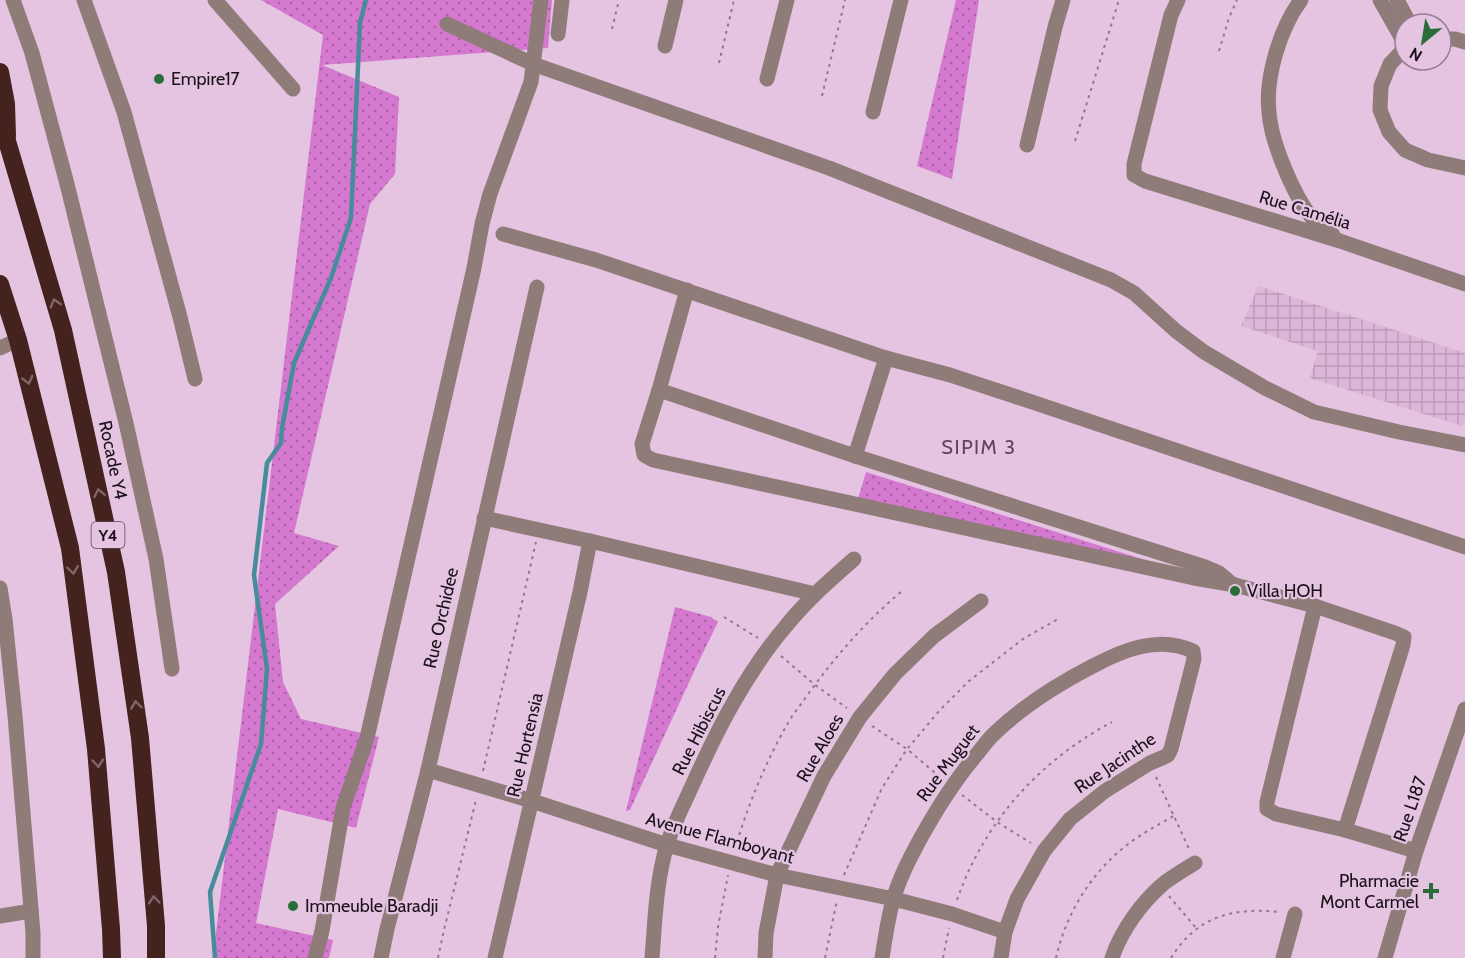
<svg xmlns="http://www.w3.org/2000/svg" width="1465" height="958" font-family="Cabin,sans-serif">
<defs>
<pattern id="industrial-grid" width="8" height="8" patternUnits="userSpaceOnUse" patternTransform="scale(1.5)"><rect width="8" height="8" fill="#dcb7d9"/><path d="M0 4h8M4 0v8" fill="none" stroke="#bc9cba"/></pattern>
<pattern id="grass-dots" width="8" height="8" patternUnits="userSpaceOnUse" patternTransform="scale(1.5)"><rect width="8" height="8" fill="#d578d0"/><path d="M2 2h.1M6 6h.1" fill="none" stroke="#ac61a8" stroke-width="1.8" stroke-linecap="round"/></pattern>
</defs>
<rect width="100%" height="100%" fill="#e4c4e1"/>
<!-- industrial -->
<path fill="url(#industrial-grid)" d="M1261,280L1259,286L1465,353V419L1462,426L1310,378L1318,351L1241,326Z"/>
<!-- grass -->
<g fill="url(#grass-dots)">
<path d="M261,0H552L548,48L322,65L399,97L395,174L370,204L294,533L339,546L275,604L283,682L301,719L379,737L356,828L278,809L256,923L333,940L329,958H213L323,35Z"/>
<path d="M956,0H979L952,179L917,166Z"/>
<path d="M866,472L1180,571L858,499Z"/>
<path d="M675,607L711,617L718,622L698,663L630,810L626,811Z"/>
</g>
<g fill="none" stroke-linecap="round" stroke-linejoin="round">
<!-- stream -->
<path stroke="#478c9a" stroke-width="4.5" d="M215,958L210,892L261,744L267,669L254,575L267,463L281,443L282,428L294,363L331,278L351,218L360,23L366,0"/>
<!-- path -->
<g stroke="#90788d" stroke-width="2" stroke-dasharray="3 4.5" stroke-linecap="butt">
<path d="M612,29L619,0"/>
<path d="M1219,51L1229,18L1237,0"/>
<path d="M719,63L734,0"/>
<path d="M822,96L845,0"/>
<path d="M1075,141L1119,0"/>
<path d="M724,617L758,638"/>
<path d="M781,656L815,685L847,708"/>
<path d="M872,726L907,749L941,778"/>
<path d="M483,771L536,542"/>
<path d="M1156,777L1190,851"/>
<path d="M962,795L997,822L1031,843"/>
<path d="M735,849C747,807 766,761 788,723C793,714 800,706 806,697C834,658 865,622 901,592"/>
<path d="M844,875L882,788L907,749L919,735L939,711L969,681L1023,639L1058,619"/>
<path d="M1169,896L1196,928"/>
<path d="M957,900C984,822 1039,761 1112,722"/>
<path d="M438,958L444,930L476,800"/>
<path d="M715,958L718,927L728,875"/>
<path d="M825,958L837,900"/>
<path d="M943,958L949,928"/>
<path d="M1056,958C1067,909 1096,865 1138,837C1150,829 1163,822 1175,815"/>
<path d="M1171,958C1197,916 1233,907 1280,912"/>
</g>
<!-- minor -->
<g stroke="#8f7c79" stroke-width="15">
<path d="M13,0L32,53L67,184L126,423L156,559L172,669"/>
<path d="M84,0L124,112L180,317L195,379"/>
<path d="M215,0L293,89"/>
<path d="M1178,0L1171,15L1134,164V175L1145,181L1340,241L1465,284"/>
<path d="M1301,0C1280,28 1265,78 1269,112C1271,142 1296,204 1318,224C1322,228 1328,232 1333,235"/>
<path d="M1380,0L1405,44"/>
<path d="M1397,0L1410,24"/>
<path d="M447,24L533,64L829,168L1111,280L1134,293L1176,331L1204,352L1265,388L1314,412L1399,432L1465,445"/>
<path d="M558,34L562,0"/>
<path d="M1441,39H1455L1465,42"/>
<path d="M665,46L676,0"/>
<path d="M1405,48L1390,64L1381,86L1380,110L1389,132L1405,150L1428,160L1465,168"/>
<path d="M767,79L787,0"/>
<path d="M873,112L901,0"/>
<path d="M1027,145L1055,27L1063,0"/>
<path d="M503,234L596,260L886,358L950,375L1026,400L1465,547"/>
<path d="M687,290L659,390L642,444L644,455L653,460L1194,578L1235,585L1315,606L1395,633L1404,637L1403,645L1345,830"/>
<path d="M0,348L18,340"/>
<path d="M659,390L855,456L1205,567L1219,573L1232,584"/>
<path d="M855,456L886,358"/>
<path d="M484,518L590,541L815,594"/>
<path d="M0,588L5,619L15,716L33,933V958"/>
<path d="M1315,606L1267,802V809L1276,814L1345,830L1416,851"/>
<path d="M428,770L532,801L667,845L777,875L894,899L952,914L1005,932"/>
<path d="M0,916L31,911"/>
<path d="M315,958L322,931L343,808L367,738L474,268L482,224L490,194L531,82L541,0"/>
<path d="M381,958L387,929L428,770L537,287"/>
<path d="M495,958L580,592L590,541"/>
<path d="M652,958C655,921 656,881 667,845C673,825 683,806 692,786C717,730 746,673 786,626C806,601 830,580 854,559"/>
<path d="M765,958L766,933L777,875L824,776L860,717L895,674L934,636L981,601"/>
<path d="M882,958C885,939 888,918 893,900C899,879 909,860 919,841C936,810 954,781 977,754C983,747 988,739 995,733C1023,706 1058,684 1093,666C1123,650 1159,635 1193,651L1194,659L1171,749L1168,755L1164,757L1150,763L1105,791L1070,819L1044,851L1017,899L1005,932L1001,958"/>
<path d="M1112,958C1121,931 1141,903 1163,884C1173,876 1184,870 1195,863"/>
<path d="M1283,958L1295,914"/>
<path d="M1385,958L1416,851L1465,709"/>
</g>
<!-- highway -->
<g stroke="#44221d" stroke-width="18">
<path d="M0,72L6,104L7,136"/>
<path d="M0,123L7,141L63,330L116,572L140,738L156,926V958"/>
<path d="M0,284L18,340L70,548L96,749L111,929L112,958"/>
</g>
</g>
<!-- one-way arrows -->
<defs><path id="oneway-chevron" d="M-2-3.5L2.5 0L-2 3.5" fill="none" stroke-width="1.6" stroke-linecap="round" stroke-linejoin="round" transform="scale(1.5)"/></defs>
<g stroke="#84636b">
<use href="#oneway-chevron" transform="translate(55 303) rotate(-107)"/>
<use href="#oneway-chevron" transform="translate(28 380) rotate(76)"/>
<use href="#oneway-chevron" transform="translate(99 493) rotate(-102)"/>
<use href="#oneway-chevron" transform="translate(73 570) rotate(82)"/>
<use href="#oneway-chevron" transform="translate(136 705) rotate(-98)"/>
<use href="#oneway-chevron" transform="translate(98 763) rotate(85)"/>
<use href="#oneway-chevron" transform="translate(154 900) rotate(-95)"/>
</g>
<!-- markers -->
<g fill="#296e3a" stroke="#e4c4e1" stroke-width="2">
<circle cx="159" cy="79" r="6"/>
<circle cx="1235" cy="591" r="6"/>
<path d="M1428 882h6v6h6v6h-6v6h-6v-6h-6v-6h6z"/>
<circle cx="293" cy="906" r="6"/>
</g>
<g text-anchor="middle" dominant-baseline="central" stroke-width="4.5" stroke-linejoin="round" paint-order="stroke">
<!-- shield labels -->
<rect fill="#e4c4e1" stroke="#584756" stroke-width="1.5" x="91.5" y="522" width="33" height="26" rx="4.5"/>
<g font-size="16" font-weight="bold" fill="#1c111b">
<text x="108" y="535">Y4</text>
</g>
<!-- poi labels -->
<g font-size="18" fill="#1c111b" stroke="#e4c4e1" text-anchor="start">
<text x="171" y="79">Empire17</text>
<text x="1247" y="591">Villa HOH</text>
<text x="1419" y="881" text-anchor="end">Pharmacie<tspan x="1419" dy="21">Mont Carmel</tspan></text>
<text x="305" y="906">Immeuble Baradji</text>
</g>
<!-- street labels -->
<g font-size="18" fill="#1c111b" stroke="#e4c4e1">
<text transform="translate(1305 210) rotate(17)">Rue Camélia</text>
<text transform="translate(113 460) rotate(78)">Rocade Y4</text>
<text transform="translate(441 618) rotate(-77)">Rue Orchidee</text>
<text transform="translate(699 731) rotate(-63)">Rue Hibiscus</text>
<text transform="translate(525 745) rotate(-77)">Rue Hortensia</text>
<text transform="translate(820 748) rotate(-60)">Rue Aloes</text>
<text transform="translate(948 763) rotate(-53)">Rue Muguet</text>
<text transform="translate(1115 763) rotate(-34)">Rue Jacinthe</text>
<text transform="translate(1410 809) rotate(-71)">Rue L187</text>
<text transform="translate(720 838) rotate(15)">Avenue Flamboyant</text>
</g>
<!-- neighbourhood labels -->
<g font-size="20" letter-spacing="1.5" fill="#5f445d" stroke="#e4c4e1">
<text x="979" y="447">SIPIM 3</text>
</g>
</g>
<!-- north arrow -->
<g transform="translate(1423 42) rotate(210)"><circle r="28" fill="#e4c4e1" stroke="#947c92" stroke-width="1.5"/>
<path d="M0-4.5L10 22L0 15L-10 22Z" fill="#296e3a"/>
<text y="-9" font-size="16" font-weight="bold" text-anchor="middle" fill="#1c111b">N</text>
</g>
</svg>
